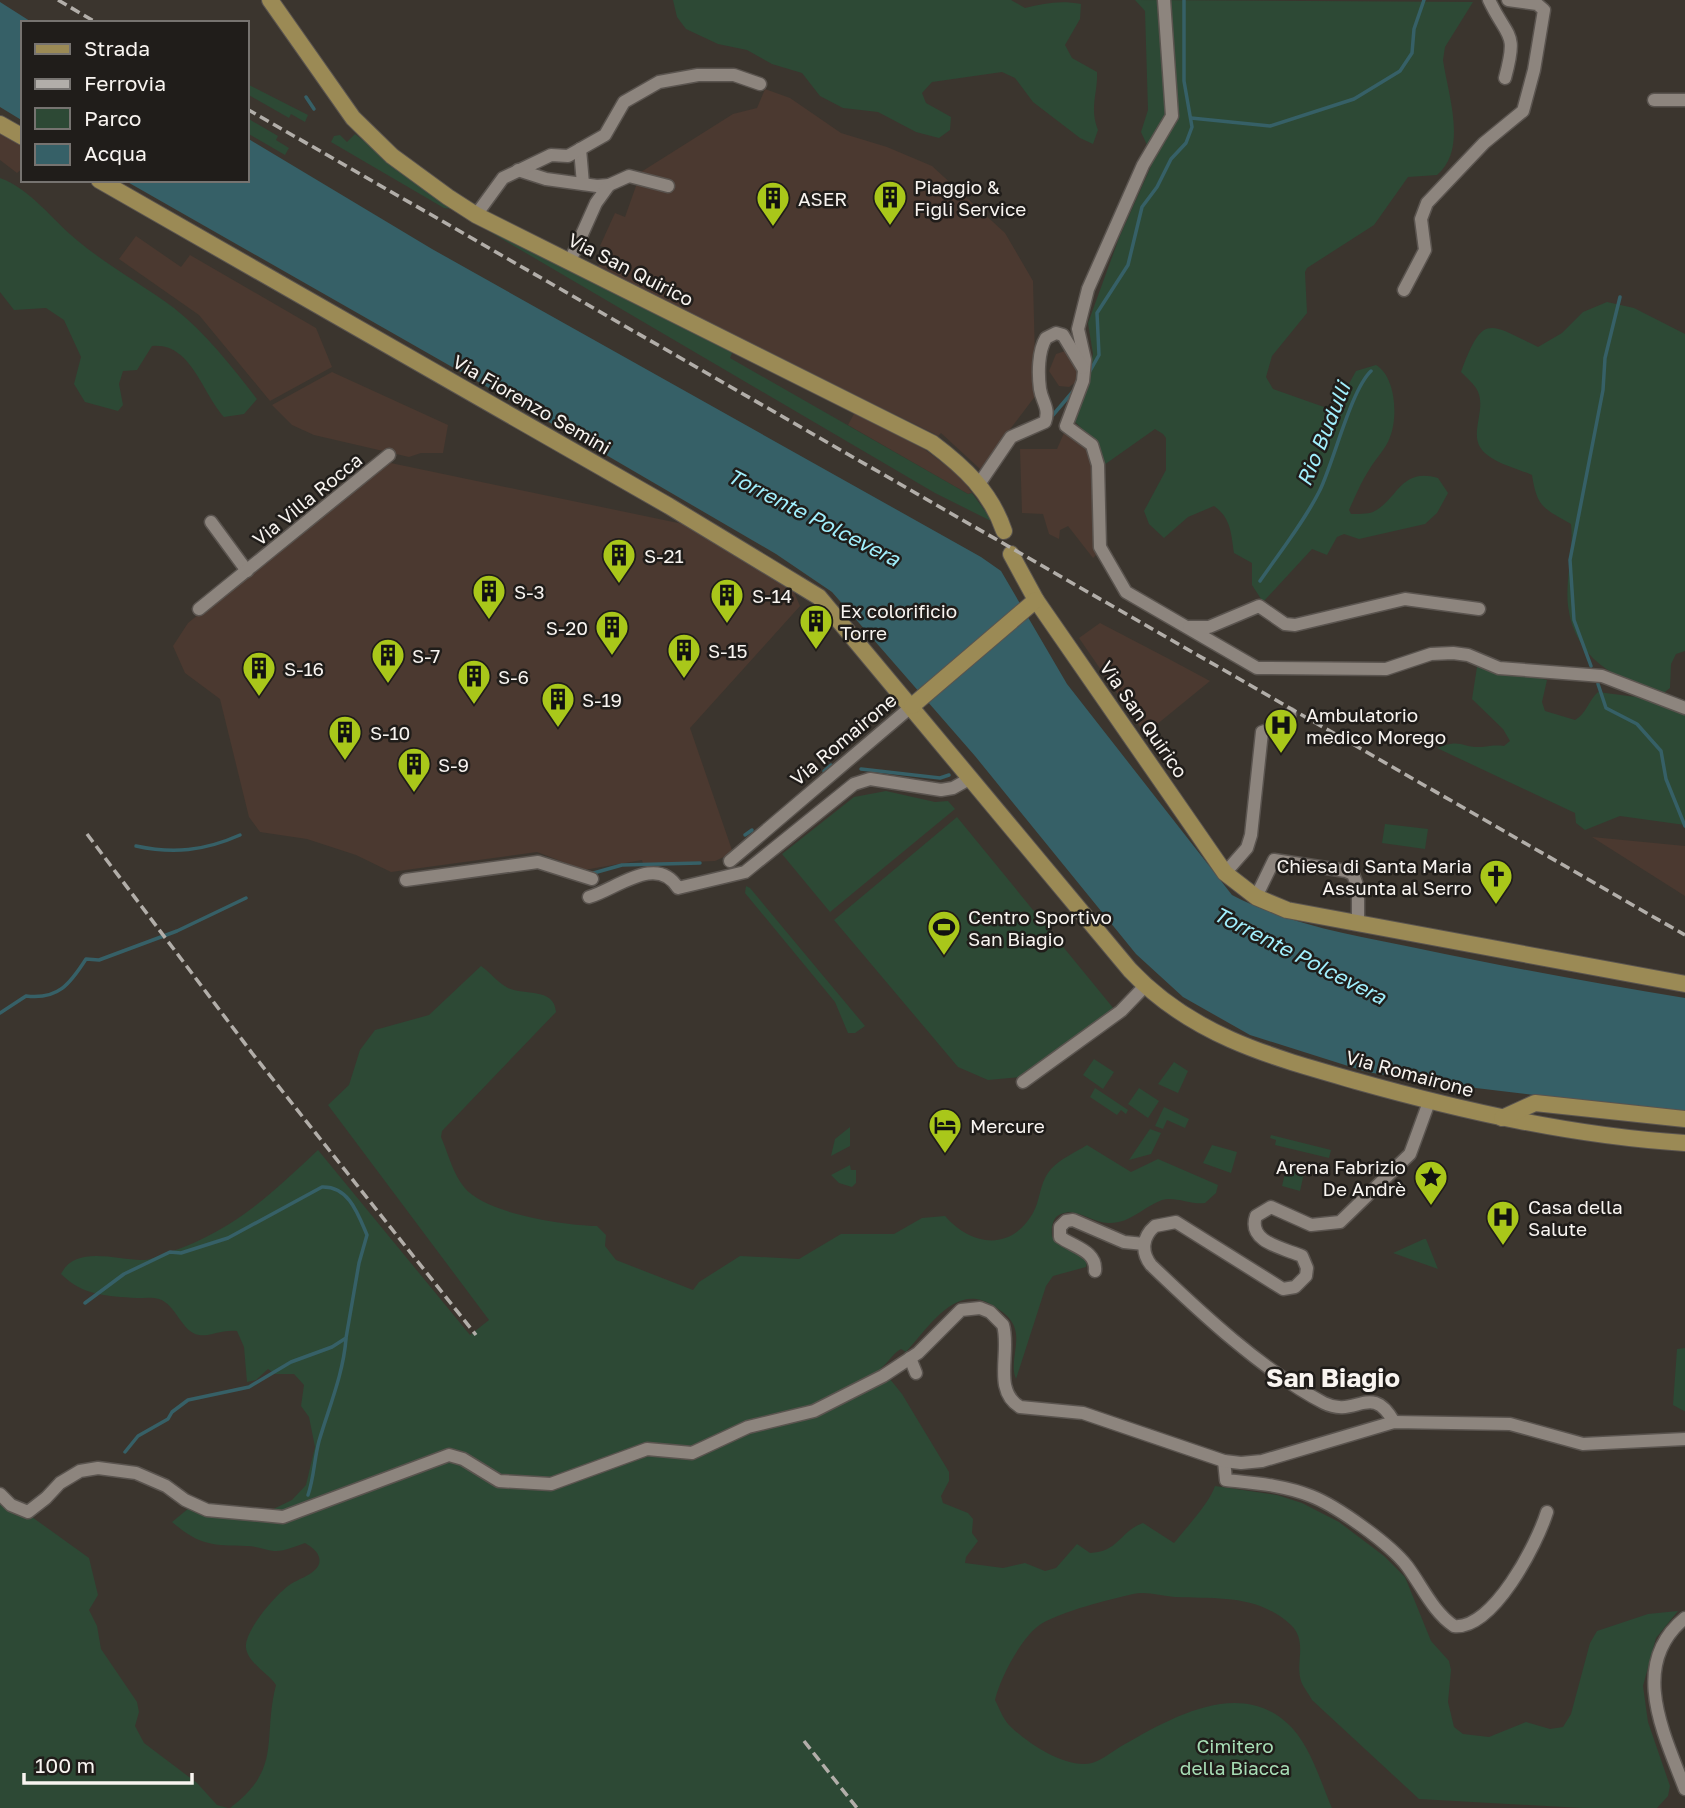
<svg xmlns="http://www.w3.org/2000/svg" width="1685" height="1808" font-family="'Golos Text',sans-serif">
<rect width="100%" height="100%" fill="#3b352e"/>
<!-- industrial -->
<g fill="#4b3930">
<path d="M765,89L790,98L841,133L887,147L932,166L1005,233L1033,281L1036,395L980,469L941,433L938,436L933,433L597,269L606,248L600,246L615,213L625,217L641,172L733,114L757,108Z"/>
<path d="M0,131L23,144V168L17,173L0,160Z"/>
<path d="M136,236L181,267L190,255L316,328L332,367L270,401L199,315L119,259Z"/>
<path d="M1065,351L1072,357L1079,371L1077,381L1069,387L1059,386L1049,371L1056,354Z"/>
<path d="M332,372L448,425L443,453H421L409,457L314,435L292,425L272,405Z"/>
<path d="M855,412L924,449L960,476L972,493L968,494L848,425Z"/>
<path d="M1064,433L1090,451L1099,552L1093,558L1068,526L1060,530L1059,539L1049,534L1043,514L1022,513L1020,449H1057Z"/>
<path d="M386,462L683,524L794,592L800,606L690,728L733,853L715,861L643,864L642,860L584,870L537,852L391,872L356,855L307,839L260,832L249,817L220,699L185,673L173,646L188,623Z"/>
<path d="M1100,623L1169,659L1210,681L1145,734L1079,638Z"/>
<path d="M1592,837L1685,846V896Z"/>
</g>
<!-- green -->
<g fill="#2d4935">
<path d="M673,0H1011L1025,8C1044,3 1061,0 1081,4L1080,19L1065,45L1072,58L1097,72C1098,93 1089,108 1098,130L1093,144L1080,138L1033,102L1015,78L1002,72L932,82L922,93L926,103L951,117L950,130L939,138L916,132L878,112L843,108L820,96L802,73L772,64L747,50L718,44L686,29L677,17Z"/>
<path d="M1135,0L1473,2L1445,47L1443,60C1448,95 1468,149 1437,175L1408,177L1374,225L1307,268L1305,272L1307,313L1272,356L1266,377L1273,389L1324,407L1339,402L1356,371L1376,365C1396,377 1398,417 1390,437C1386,449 1375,459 1369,470C1361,482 1355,497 1349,510L1351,514C1358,514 1367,514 1373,512C1398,500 1400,467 1438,478L1448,493L1437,513L1425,524L1359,539L1344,534L1337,537L1327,555L1312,549L1263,602L1252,585V563L1234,553C1231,533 1231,518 1214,506L1188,517L1164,538L1149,524L1144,511L1166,470V438L1163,434L1155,429L1104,465L1097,443L1072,419L1085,386L1093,354L1088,323L1119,238L1152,164L1153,158L1141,132L1148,110L1145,11Z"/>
<path d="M247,84L308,115L305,122L291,114L289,118L247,94Z"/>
<path d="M247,118L278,136L276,140L289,148L285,155L247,133Z"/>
<path d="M355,134L453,209L444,208L331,142L334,136L340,135L347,142Z"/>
<path d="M0,178C31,189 53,221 78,241C108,266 143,285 174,308C206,333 232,367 257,399L244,414L224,417C202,393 191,342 152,346L137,370L123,371L119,384L123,405L118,411L85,402L74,384L81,357L64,320L46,308L14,310L0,292Z"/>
<path d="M485,229L733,351L730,358L968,494L972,493L993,522L935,493Z"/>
<path d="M1607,302L1634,308L1685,334V651L1676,654L1671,664L1670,688L1661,695C1616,678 1575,660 1568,606C1565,579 1574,551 1571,524C1543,508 1537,507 1532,475C1516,468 1489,462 1480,447C1470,431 1488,406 1476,388C1472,382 1466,377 1461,372C1483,314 1487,322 1538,347L1562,333L1583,312Z"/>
<path d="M1482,665L1547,680L1542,702L1545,711L1575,720C1587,713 1588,701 1598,692L1636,697L1685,713V825L1620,816L1585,830L1576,823L1575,813L1437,748C1462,738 1460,748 1482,747C1490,746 1495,745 1504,746L1510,741L1503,729L1472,699L1477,667Z"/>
<path d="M886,791L935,802L948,801L955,809L830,912L782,854L854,797Z"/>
<path d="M957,817L1114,1009L1022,1077L988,1080L958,1067L834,920Z"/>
<path d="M1385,824L1428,829L1425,849L1382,843Z"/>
<path d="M746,886L750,888L865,1026L855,1033H848L835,1002L745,893Z"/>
<path d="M481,966C490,972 498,983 508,988C525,996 554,987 556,1012L442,1131L441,1137C448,1153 453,1174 464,1187C485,1214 564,1225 597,1226L606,1235L605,1246L616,1260L693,1290L699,1282L740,1256L799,1259L841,1234H894L922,1218L945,1216C971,1246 1011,1252 1033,1213C1041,1199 1039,1183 1051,1169C1060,1159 1076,1152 1087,1145L1131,1172L1158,1159L1218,1185L1216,1193L1205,1203C1192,1205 1174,1196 1162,1200C1143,1207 1130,1224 1108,1223C1092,1223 1077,1207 1061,1214C1052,1217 1051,1229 1052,1237L1079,1254L1087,1262L1086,1267L1053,1276L1046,1286L1016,1379C1009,1363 1021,1343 1014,1326C1010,1317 1003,1312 995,1307C957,1280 930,1326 906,1352L901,1349C892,1354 889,1362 881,1368L902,1394L949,1472V1481L941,1496L943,1503L968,1513L973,1519L972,1533L978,1541L966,1557L965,1563L1003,1568L1025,1563L1045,1571L1056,1568L1077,1544L1090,1553C1119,1552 1120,1531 1143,1523L1174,1543C1187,1527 1210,1502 1215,1486L1277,1495L1302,1503L1339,1522L1384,1556L1405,1577L1431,1641L1449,1661L1451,1670L1448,1702L1454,1727L1463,1734L1489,1737L1526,1722L1550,1729L1563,1727L1571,1714L1590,1643L1597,1631L1648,1614L1678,1611L1656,1638L1643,1686L1648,1722L1670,1786L1668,1796L1657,1808H1582L1419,1799L1312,1700C1309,1694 1303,1687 1301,1681C1295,1662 1308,1642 1291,1625C1257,1594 1218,1599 1175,1597C1161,1596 1147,1591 1133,1594C1107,1600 1063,1611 1041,1624C1022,1636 1000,1678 995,1700C999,1708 1003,1718 1008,1724C1025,1742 1067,1770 1092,1763C1103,1760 1115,1749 1125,1744C1172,1717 1239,1679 1287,1723C1310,1743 1320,1781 1332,1808H230C283,1768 262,1740 276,1685C268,1673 248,1663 246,1648C244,1631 275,1596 288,1586C297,1579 315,1575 319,1564C322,1554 312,1547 305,1543C296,1546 283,1552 274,1551C265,1550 256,1546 247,1546C212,1545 200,1546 172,1522L189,1508L249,1521L292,1500L306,1485L315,1447L309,1417L301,1406L304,1385L294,1374H275L268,1369L256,1380L247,1382L244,1347L237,1331C222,1329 209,1337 199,1335C181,1332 177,1305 159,1299C153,1297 144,1298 137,1298C107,1296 83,1296 61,1274C76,1244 118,1261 144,1260C152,1260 162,1254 170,1252C234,1230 269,1196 318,1150L470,1335L489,1320L328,1105L349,1085L360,1050L375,1030L429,1015Z"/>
<path d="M1094,1059L1114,1072L1103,1089L1083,1075Z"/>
<path d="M1174,1062L1188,1071L1178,1093L1158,1084Z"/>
<path d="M1095,1088L1128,1110L1126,1114L1121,1110L1117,1115L1090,1097Z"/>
<path d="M1139,1088L1159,1101L1148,1118L1128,1104Z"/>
<path d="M1164,1107L1189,1119L1185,1128L1167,1120L1163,1129L1155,1126Z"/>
<path d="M850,1127V1146L831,1156L835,1139Z"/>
<path d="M1150,1129L1161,1133L1151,1154L1129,1160Z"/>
<path d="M1271,1135L1331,1150L1329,1158L1275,1145L1276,1140L1270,1138Z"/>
<path d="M1212,1145L1237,1152L1231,1173L1203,1163Z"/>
<path d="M850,1165L851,1170H856V1183L852,1187L839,1183L831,1175Z"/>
<path d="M1287,1165L1305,1169L1300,1191L1282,1186Z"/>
<path d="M1426,1239L1438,1269L1393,1253L1424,1239Z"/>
<path d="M1685,1348V1411H1684L1673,1405L1677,1349Z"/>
<path d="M0,1504L15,1515L32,1517L89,1558L98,1595L89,1610L97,1626L101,1649L137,1702L139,1712L135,1726L144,1743L197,1783L217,1805L228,1808H0Z"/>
</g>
<!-- water -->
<g fill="#366067">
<path d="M0,2L33,23H23V121L0,107Z"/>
<path d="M247,138L432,249L981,557L1001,571L1067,684L1232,895C1289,925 1353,935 1416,948C1506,967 1595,983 1685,998V1113L1434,1083L1367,1072L1250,1035L1183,997L1136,954L975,756L832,592L776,554L589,445L124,180H247Z"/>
</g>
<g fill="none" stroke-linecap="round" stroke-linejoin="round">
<!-- stream -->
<g stroke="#366067" stroke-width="3.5">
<path d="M306,97L314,109"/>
<path d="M1191,118L1270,126L1354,99L1400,71L1412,53L1414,29L1424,0"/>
<path d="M1090,371L1099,355L1097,313L1128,265L1142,207L1157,187L1171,159L1186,143L1192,127L1184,81V0"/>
<path d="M1053,415L1075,389"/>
<path d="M1260,581C1280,552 1304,522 1320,490C1334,461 1351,390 1371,371"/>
<path d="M1591,666L1574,620L1570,560L1603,390L1605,358L1620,297"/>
<path d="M1598,684L1606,708L1637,724L1661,751L1666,779L1685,826"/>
<path d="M861,769L940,778L949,775"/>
<path d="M824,771L831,765"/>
<path d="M745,835L752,830"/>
<path d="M136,846C173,854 204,851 240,835"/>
<path d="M590,874L622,865L700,863"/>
<path d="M0,1013L26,996C58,1000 70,984 86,959L99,960L177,931L246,898"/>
<path d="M85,1303L124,1274L170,1252L181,1253L228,1238L322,1187C349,1186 358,1214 367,1235L359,1263L346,1338L332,1347L291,1362L249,1387L188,1400L172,1412L168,1419L138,1436L125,1452"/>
<path d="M308,1495C314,1478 314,1460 319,1441C329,1407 343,1375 346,1339"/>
</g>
<defs>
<g id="minor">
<path d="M1164,0L1172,116L1143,165L1088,289L1078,329L1085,360L1083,381L1066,426L1092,445L1098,465L1100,547L1126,592L1257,668L1386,669L1431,654L1453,653L1468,655L1499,668L1602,676L1685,708"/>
<path d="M1489,0C1508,40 1518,30 1505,78"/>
<path d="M1654,100H1685"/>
<path d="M580,149L583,184"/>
<path d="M518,170L546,179L597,186L609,185L629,176L668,186"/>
<path d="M476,215L503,178L551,155L568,156L605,135L624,102L659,82L698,75H734L760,84"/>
<path d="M570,261L596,203L609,185"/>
<path d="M1404,290L1425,250L1421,219L1427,203L1484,143L1523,111L1534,70L1544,10L1537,4L1508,0"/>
<path d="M979,484L1011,437L1045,422C1050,408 1042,402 1040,389C1038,374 1038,351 1046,338L1056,333L1063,335L1083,368"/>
<path d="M211,522L247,571"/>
<path d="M199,609L389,455"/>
<path d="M1189,627H1209L1259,606L1285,624L1295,625L1405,599L1479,609"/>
<path d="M730,861L912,706"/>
<path d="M1225,873L1247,848L1251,835L1262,732L1279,726L1290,714"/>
<path d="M406,880L538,862L592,879"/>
<path d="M589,897C615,890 657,853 678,888L745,872L854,784L870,779L941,790L953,788L971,778"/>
<path d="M1256,897L1274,860L1346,871L1353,874L1358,888V923"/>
<path d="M1023,1082L1121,1011L1145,986"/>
<path d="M1095,1271C1097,1251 1074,1247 1060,1237V1227L1066,1221L1073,1220L1124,1242L1144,1244"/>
<path d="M910,1358L916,1373"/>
<path d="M1394,1422C1371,1381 1356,1419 1324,1403C1263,1371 1201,1313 1151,1265C1141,1252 1142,1237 1155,1226L1176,1222L1283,1289L1295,1287L1306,1276L1307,1268L1302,1256C1283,1248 1247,1242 1256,1216L1271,1207L1311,1225L1340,1222L1410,1154L1429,1102"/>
<path d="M1224,1461L1226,1480C1254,1483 1284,1485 1311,1496C1337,1506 1390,1544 1407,1566C1422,1586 1433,1612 1454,1626C1493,1630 1537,1544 1547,1512"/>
<path d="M0,1494L11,1505L28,1512L46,1498L60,1483L80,1471L98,1468L136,1473L166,1486L185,1500L207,1510L283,1517L449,1455L463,1459L499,1481L551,1484L647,1449L692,1453L748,1427L814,1411L883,1376L918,1353L961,1310L980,1308L990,1312L1003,1325C1011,1352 992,1390 1020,1407L1083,1413L1224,1461L1241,1463L1262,1461L1394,1422L1510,1424L1583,1444L1685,1439"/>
<path d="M1685,1618C1628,1664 1664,1734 1685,1789"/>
</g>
<g id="major">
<path d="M270,0L353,118L392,156L448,197L476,215L932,443C964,467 991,492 1004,531"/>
<path d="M0,124L23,137"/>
<path d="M99,180L669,506L819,597L1130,970C1192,1036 1272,1057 1356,1081C1463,1111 1573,1136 1685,1143"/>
<path d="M1011,554L1036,600L1225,873L1256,897L1287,910L1685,984"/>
<path d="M912,706L1036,600"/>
<path d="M1502,1118L1535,1103L1685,1119"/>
</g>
</defs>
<!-- minor casing -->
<use href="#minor" stroke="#5a544f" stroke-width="15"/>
<!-- major casing -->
<use href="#major" stroke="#5a544f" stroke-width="18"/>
<!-- minor -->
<use href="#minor" stroke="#8d857e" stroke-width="12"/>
<!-- major -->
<use href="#major" stroke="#9b8a55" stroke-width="16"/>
<!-- rail -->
<g stroke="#b2aea9" stroke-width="3.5" stroke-dasharray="10 5" stroke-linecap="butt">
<path d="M58,0L97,23"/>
<path d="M247,109L1685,935"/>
<path d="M87,834L252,1053L476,1335"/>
<path d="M804,1741L857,1808"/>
</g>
</g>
<!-- icons -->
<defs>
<symbol id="building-pin" viewBox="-11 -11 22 30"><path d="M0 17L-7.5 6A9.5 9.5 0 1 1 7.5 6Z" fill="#a9c71a" stroke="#201d1a"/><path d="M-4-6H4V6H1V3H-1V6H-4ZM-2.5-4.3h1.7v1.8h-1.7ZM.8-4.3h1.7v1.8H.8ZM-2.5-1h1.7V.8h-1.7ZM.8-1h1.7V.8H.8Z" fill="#111"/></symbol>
<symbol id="hospital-pin" viewBox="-11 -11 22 30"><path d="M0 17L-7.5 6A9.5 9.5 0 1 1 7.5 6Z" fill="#a9c71a" stroke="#201d1a"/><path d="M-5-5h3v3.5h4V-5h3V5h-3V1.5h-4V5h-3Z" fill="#111"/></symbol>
<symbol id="church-pin" viewBox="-11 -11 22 30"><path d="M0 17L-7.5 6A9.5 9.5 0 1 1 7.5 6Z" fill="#a9c71a" stroke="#201d1a"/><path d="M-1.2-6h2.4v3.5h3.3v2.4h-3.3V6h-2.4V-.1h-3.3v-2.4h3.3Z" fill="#111"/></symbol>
<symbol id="stadium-pin" viewBox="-11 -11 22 30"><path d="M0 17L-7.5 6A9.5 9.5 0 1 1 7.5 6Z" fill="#a9c71a" stroke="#201d1a"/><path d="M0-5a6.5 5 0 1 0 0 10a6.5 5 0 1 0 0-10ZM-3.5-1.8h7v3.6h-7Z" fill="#111"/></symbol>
<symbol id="hotel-pin" viewBox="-11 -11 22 30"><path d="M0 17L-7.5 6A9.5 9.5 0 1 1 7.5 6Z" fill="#a9c71a" stroke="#201d1a"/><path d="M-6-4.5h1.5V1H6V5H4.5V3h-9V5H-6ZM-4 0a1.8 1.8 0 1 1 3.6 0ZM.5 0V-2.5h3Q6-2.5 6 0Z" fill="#111"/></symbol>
<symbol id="sight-pin" viewBox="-11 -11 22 30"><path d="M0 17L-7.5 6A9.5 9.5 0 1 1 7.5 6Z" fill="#a9c71a" stroke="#201d1a"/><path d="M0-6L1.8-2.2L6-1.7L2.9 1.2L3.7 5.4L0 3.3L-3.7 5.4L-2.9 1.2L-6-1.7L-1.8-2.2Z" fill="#111"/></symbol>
</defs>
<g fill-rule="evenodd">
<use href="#building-pin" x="871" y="178" width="38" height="52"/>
<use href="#building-pin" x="754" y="179" width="38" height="52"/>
<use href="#building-pin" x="600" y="536" width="38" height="52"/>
<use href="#building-pin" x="470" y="572" width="38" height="52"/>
<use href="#building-pin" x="708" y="576" width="38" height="52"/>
<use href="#building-pin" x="797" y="602" width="38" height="52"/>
<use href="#building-pin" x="593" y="608" width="38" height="52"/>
<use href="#building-pin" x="665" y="631" width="38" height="52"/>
<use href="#building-pin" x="369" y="636" width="38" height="52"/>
<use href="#building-pin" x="240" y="649" width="38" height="52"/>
<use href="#building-pin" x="455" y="657" width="38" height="52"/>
<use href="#building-pin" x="539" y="680" width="38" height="52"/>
<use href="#hospital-pin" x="1262" y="706" width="38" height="52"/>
<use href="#building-pin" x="326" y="713" width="38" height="52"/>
<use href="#building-pin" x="395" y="745" width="38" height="52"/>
<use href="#church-pin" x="1477" y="857" width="38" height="52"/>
<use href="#stadium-pin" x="925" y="908" width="38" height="52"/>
<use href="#hotel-pin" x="926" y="1106" width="38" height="52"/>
<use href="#sight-pin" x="1412" y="1158" width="38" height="52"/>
<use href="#hospital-pin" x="1484" y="1198" width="38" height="52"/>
</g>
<g text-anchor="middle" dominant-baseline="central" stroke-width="5" stroke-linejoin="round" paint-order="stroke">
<!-- poi labels -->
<g font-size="19" fill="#f8f4f0" stroke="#201d1a" text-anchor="start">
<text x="914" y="186">Piaggio &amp;<tspan x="914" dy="22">Figli Service</tspan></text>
<text x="798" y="198">ASER</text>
<text x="644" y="555">S-21</text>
<text x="514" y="591">S-3</text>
<text x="752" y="595">S-14</text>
<text x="840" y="610">Ex colorificio<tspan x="840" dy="22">Torre</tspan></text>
<text x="588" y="627" text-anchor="end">S-20</text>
<text x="708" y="650">S-15</text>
<text x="412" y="655">S-7</text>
<text x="284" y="668">S-16</text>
<text x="498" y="676">S-6</text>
<text x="582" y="699">S-19</text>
<text x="1306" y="714">Ambulatorio<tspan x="1306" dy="22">medico Morego</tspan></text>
<text x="370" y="732">S-10</text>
<text x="438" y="764">S-9</text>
<text x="1472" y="865" text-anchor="end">Chiesa di Santa Maria<tspan x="1472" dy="22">Assunta al Serro</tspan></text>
<text x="968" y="916">Centro Sportivo<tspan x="968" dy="22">San Biagio</tspan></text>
<text x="970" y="1125">Mercure</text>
<text x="1406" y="1166" text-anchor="end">Arena Fabrizio<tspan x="1406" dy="22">De Andrè</tspan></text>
<text x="1528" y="1206">Casa della<tspan x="1528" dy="22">Salute</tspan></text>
</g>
<!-- street labels -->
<g font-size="19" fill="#f8f4f0" stroke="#201d1a">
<text transform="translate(631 269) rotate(27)">Via San Quirico</text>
<text transform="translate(532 404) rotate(30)">Via Fiorenzo Semini</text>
<text transform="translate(307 499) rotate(-39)">Via Villa Rocca</text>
<text transform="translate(1144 719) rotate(55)">Via San Quirico</text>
<text transform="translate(843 739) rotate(-40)">Via Romairone</text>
<text transform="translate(1410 1073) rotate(15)">Via Romairone</text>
</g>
<!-- park labels -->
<g font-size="19" fill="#a7ddb5" stroke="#201d1a">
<text x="1235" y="1745">Cimitero<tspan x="1235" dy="22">della Biacca</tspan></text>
</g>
<!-- water labels -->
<g font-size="21" font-style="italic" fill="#a1effd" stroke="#201d1a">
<text transform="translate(1323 434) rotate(-68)">Rio Budulli</text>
<text transform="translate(814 517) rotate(27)">Torrente Polcevera</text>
<text transform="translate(1300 955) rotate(27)">Torrente Polcevera</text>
</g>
<!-- district labels -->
<g font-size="26" font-weight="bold" fill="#f8f4f0" stroke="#201d1a">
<text x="1333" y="1377">San Biagio</text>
</g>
</g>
<!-- legend -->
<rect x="21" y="21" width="228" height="161" fill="#201d1a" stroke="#767370" stroke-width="2"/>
<rect x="35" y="44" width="35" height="10" fill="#9b8a55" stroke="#767370" stroke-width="2"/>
<text x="84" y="56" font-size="21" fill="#f8f4f0">Strada</text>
<rect x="35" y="79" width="35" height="10" fill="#b2aea9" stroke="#767370" stroke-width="2"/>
<text x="84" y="91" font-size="21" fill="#f8f4f0">Ferrovia</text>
<rect x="35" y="108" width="35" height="21" fill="#2d4935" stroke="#767370" stroke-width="2"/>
<text x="84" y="126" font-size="21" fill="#f8f4f0">Parco</text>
<rect x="35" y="144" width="35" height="21" fill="#366067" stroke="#767370" stroke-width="2"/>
<text x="84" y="161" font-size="21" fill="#f8f4f0">Acqua</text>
<!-- scale -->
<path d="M24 1773v10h168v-10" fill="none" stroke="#f8f4f0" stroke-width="3.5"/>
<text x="35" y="1773" font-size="21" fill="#f8f4f0" stroke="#201d1a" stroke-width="5" paint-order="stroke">100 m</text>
</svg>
